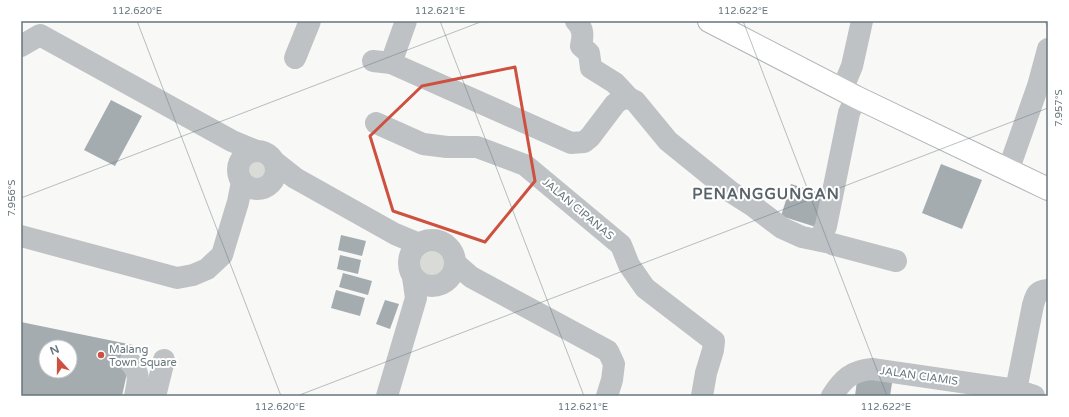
<svg xmlns="http://www.w3.org/2000/svg" width="1069" height="417" font-family="'Varela Round',sans-serif">
<rect width="100%" height="100%" fill="#f8f8f6"/>
<!-- green -->
<g fill="#d9dcd6">
<circle cx="258" cy="170" r="11"/>
<circle cx="432" cy="262" r="14"/>
</g>
<!-- building -->
<g fill="#a4acb0" fill-rule="evenodd">
<path d="M111,100L142,116L115,166L84,150Z"/>
<path d="M941,164L982,180L962,229L922,213Z"/>
<path d="M791,184L826,195L816,227L781,216Z"/>
<path d="M341,235L366,241L362,256L338,250Z"/>
<path d="M340,255L361,260L358,274L337,269Z"/>
<path d="M343,273L372,281L368,295L339,287Z"/>
<path d="M336,290L365,298L360,316L331,308Z"/>
<path d="M385,300L399,304L390,329L376,324Z"/>
<path d="M21,322L133,345L122,396H21ZM46,347H70V371H46Z"/>
<path d="M858,373L893,377L890,396H855Z"/>
</g>
<g fill="none" stroke-linecap="round" stroke-linejoin="round">
<defs>
<path id="major" d="M709,21L856,97L1048,189"/>
</defs>
<!-- major casing -->
<use href="#major" stroke="#b0b5b8" stroke-width="24"/>
<!-- minor -->
<g stroke="#bec2c5" stroke-width="22">
<path d="M576,21C584,29 583,36 581,46L589,53L591,68L615,83L629,98"/>
<path d="M21,46L40,35L232,141L254,150"/>
<path d="M295,58L310,21"/>
<path d="M373,61L391,63L571,143L584,142L590,137L615,104C622,98 626,97 635,101L668,141L731,192L753,206L782,228L802,237L826,242"/>
<path d="M391,63L406,21"/>
<path d="M842,90L852,66L862,21"/>
<path d="M376,123L423,144L447,147H477L525,165L621,245L629,265L645,288L714,341L713,350L706,373L702,396"/>
<circle cx="257" cy="170" r="19"/>
<path d="M276,163L295,178L395,234L419,244"/>
<path d="M1008,171L1038,86L1048,49"/>
<path d="M21,236L177,278L193,275L207,269L222,255L238,202L242,182"/>
<path d="M819,240L826,226L849,113L856,97"/>
<circle cx="432" cy="263" r="23"/>
<path d="M832,244L896,261"/>
<path d="M455,263L471,277L608,351L614,364L612,380L607,396"/>
<path d="M130,362C141,374 138,381 135,396"/>
<path d="M1016,390L1033,305C1036,295 1036,291 1048,290"/>
<path d="M155,396L164,360"/>
<path d="M387,396L416,298L413,277"/>
<path d="M832,396C843,379 851,371 872,369L1016,390L1034,396"/>
</g>
<!-- major -->
<use href="#major" stroke="#fff" stroke-width="22"/>
</g>
<!-- marked area -->
<path fill="none" stroke="#ce5140" stroke-width="3" stroke-linejoin="round" d="M515,67L535,181L485,242L393,211L370,136L422,86Z"/>
<!-- ticks -->
<path fill="none" stroke="#66767d" stroke-width="1" stroke-opacity="0.45" d="M137,21L281,396M440,21L584,396M743,21L887,396M1045,21L1048,28M21,198L483,21M297,396L1048,108"/>
<!-- markers -->
<circle fill="#ce5140" stroke="#fff" stroke-width="1.5" cx="101" cy="355" r="4"/>
<g text-anchor="middle" dominant-baseline="central" stroke-width="4" stroke-linejoin="round" paint-order="stroke">
<!-- street labels -->
<g font-size="11" fill="#66767d" stroke="#fff">
<text transform="translate(578 209) rotate(40)">JALAN CIPANAS</text>
<text transform="translate(919 376) rotate(8)">JALAN CIAMIS</text>
</g>
<!-- poi labels -->
<g font-size="11" fill="#66767d" stroke="#fff" text-anchor="start">
<text x="109" y="349">Malang<tspan x="109" dy="13">Town Square</tspan></text>
</g>
<!-- district labels -->
<g font-size="15" font-weight="bold" letter-spacing="1" fill="#586469" stroke="#fff">
<text x="766" y="194">PENANGGUNGAN</text>
</g>
</g>
<!-- border -->
<rect width="1069" height="417" fill="none" stroke="#ffffff" stroke-width="44"/>
<!-- north arrow -->
<g transform="translate(58 359) rotate(339)"><circle r="19" fill="#ffffff" stroke="#c2c8cb"/>
<path d="M0-3L7 15L0 10L-7 15Z" fill="#ce5140"/>
<text y="-6" font-size="11" font-weight="bold" text-anchor="middle" fill="#66767d">N</text>
</g>
<rect x="22" y="22" width="1025" height="373" fill="none" stroke="#66767d" stroke-width="1.5"/>
<g font-size="10" text-anchor="middle" fill="#66767d">
<text x="137" y="14">112.620°E</text>
<text x="440" y="14">112.621°E</text>
<text x="743" y="14">112.622°E</text>
<text transform="translate(1058 108) rotate(-90)" y="4">7.957°S</text>
<text transform="translate(11 198) rotate(-90)" y="4">7.956°S</text>
<text x="280" y="410">112.620°E</text>
<text x="583" y="410">112.621°E</text>
<text x="886" y="410">112.622°E</text>
</g>
</svg>
